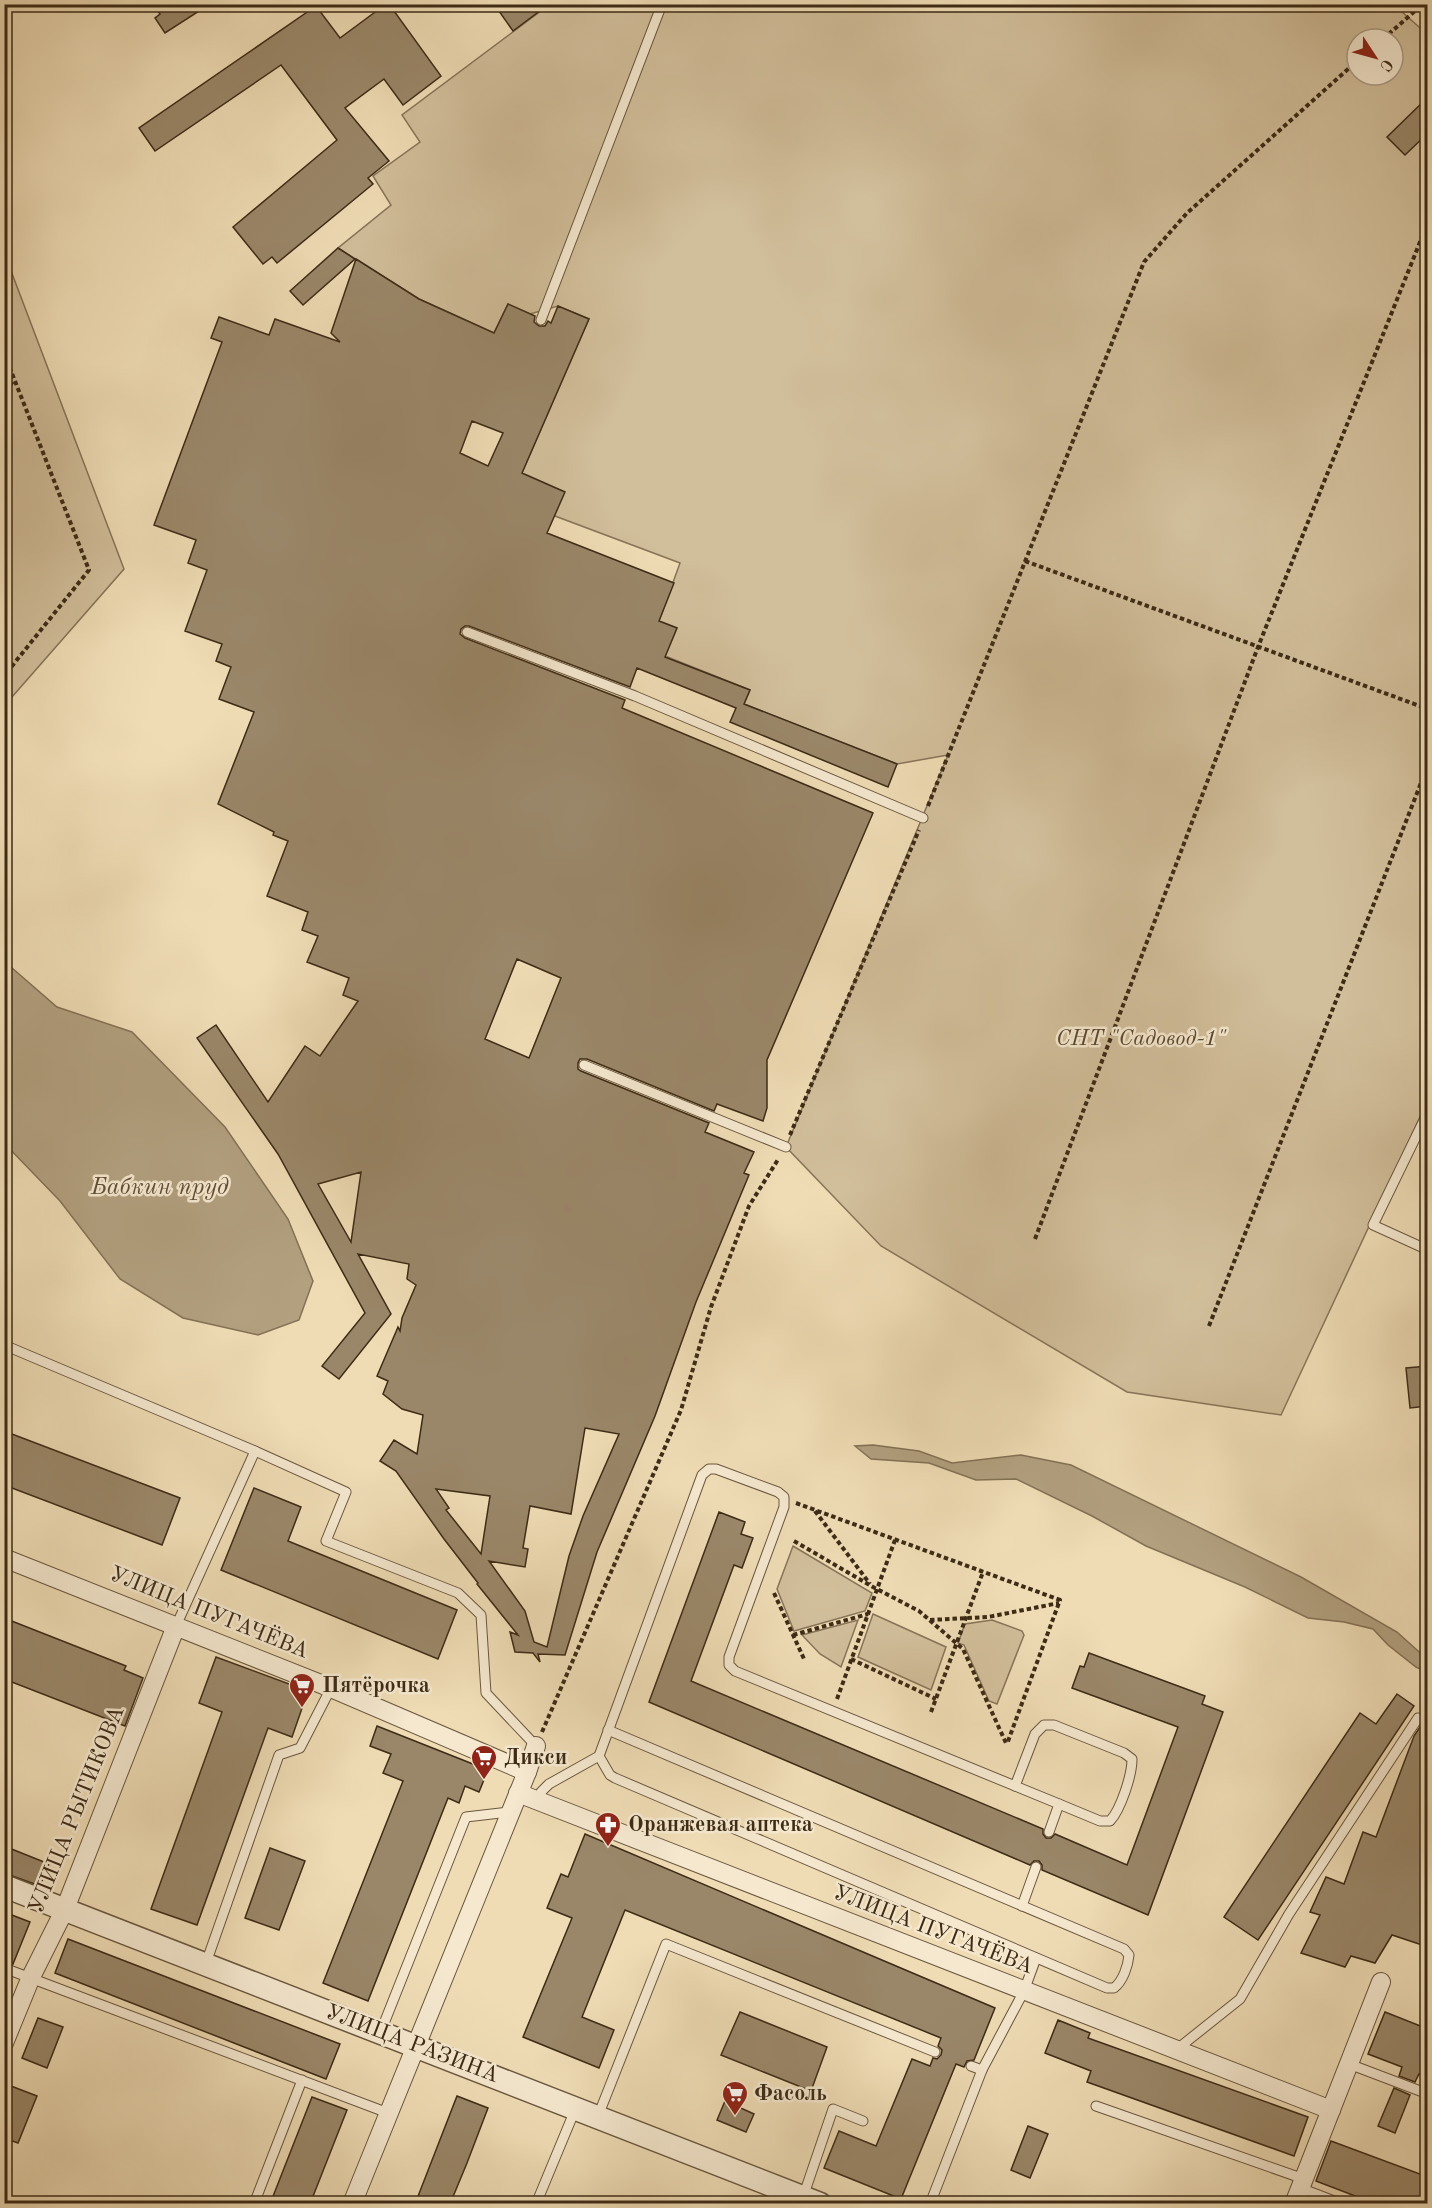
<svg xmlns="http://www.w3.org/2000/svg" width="1432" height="2208" font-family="'Old Standard TT',serif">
<rect width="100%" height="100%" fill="#efdcb5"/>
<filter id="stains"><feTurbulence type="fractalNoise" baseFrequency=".00333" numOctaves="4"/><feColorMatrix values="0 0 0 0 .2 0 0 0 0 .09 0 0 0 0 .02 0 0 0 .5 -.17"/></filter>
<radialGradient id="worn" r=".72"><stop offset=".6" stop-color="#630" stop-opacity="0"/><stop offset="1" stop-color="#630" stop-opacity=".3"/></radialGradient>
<!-- green -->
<g fill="#d1be9a" stroke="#877458" stroke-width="1.5" fill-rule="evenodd">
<path d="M1393,4L1427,34V1102L1281,1415L1127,1392L881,1246L786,1147L948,755L897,764L744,704L750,690L665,656L677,628L659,621L680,563L555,516L522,473L589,319L558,306L530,314L508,304L494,333L419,299L338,248L391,205L373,176L420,142L402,115L549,5ZM1357,39H1393V75H1357Z"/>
<path d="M5,255L124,569L5,705H4Z"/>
<path d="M793,1546L872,1593L865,1611L794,1631L777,1589Z"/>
<path d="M873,1614L946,1647L931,1690L858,1657Z"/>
<path d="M858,1620L841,1667L820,1654L802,1635Z"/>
<path d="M992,1620L1022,1631L1024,1635L997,1704L989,1701L964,1645L958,1643L965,1624Z"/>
</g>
<!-- water -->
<g fill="#b2a07f" stroke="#837155" stroke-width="1.5">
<path d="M4,961L57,1007L132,1032L225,1127L288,1219L313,1281L299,1320L258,1335L183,1318L120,1279L60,1201L5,1144Z"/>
<path d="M873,1445L919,1451L952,1463L1021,1455L1071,1465L1301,1577L1397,1632L1427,1659V1672L1416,1667L1388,1645L1373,1629L1344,1622L1308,1618L1245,1587L1146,1546L1092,1516L1016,1479L976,1480L929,1463L871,1459L855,1446Z"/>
</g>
<!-- building -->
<g fill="#9a8769" stroke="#3d2b16" stroke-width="1.5" fill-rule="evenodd">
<path d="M154,4H210L165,33L155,18L160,14Z"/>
<path d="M386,4H389L441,76L403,105L384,79L345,108L389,161L368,178L373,184L277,263L272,257L263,264L233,227L337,140L281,65L155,151L139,128L316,6L340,38Z"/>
<path d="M494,4H549L513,31Z"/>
<path d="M1428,97V133L1405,155L1387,137Z"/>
<path d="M338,248L355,259L303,305L290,291Z"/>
<path d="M356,259L419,299L494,333L508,304L535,316L534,322L539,326H545L548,321L551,323L558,306L589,319L522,473L565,492L547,533L674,583L659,621L677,628L665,657L750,690L744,704L897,764L888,787L730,722L736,708L637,668L630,687L469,626H465L461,629L460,634L465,638L625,700L622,708L873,813L767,1060V1108L763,1121L717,1104L714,1111L587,1059H580L578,1063V1069L581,1071L709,1123L705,1132L754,1152L744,1173L749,1175L696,1302L655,1416L597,1552L565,1655L538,1654L540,1662L533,1653L515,1652L510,1632L518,1635L477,1584L478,1583L444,1539L396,1471L380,1461L394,1440L417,1454L423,1415L402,1409L383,1394L388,1381L377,1376L398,1327L400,1331L402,1318L416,1285L407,1279L409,1264L358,1254L391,1314L339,1379L322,1366L365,1313L278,1154L197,1038L216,1025L268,1102L305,1046L320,1056L358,1001L343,995L349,978L307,962L318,936L302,930L308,912L267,896L288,841L273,835L274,832L218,804L254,712L219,699L231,667L216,661L222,644L185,631L207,570L188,563L196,540L154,525L222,342L211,338L219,317L269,335L275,319L340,342L331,333ZM472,421L503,433L488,466L460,453ZM517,959L561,978L529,1058L485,1039ZM361,1172L351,1242L318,1184ZM585,1428L619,1434L583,1516L569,1556L547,1647L534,1642L525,1611L489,1561L525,1567L528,1549L523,1548L530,1506L571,1514ZM436,1489L490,1496L481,1554L446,1510L449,1508Z"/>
<path d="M1428,1366V1406L1410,1408L1406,1368Z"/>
<path d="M4,1431L180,1498L162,1545L4,1485Z"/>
<path d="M254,1488L301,1507L288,1541L457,1610L438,1659L221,1570Z"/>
<path d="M719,1512L745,1522L741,1534L753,1538L742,1568L734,1565L691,1681L1043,1829V1834L1046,1838H1051L1055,1834L1127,1865L1178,1727L1072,1688L1080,1666L1084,1667L1089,1653L1205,1696L1202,1704L1223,1712L1148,1915L1042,1870V1865L1039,1861H1034L1030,1865L649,1702Z"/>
<path d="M4,1618L126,1666L124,1670L143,1678L125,1726L4,1679Z"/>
<path d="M216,1657L308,1691L292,1737L268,1728L197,1925L151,1909L222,1712L199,1703Z"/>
<path d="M1397,1694L1414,1706L1258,1940L1224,1917L1360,1713L1376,1724Z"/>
<path d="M1426,1705L1428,1947L1392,1935L1375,1963L1351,1956L1345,1967L1301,1953L1320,1915L1310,1912L1326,1877L1344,1884L1363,1832L1376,1837L1414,1736L1424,1721L1423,1713Z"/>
<path d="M377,1726L488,1770L479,1792L465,1786L459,1803L448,1798L368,2001L323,1983L403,1781L383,1773L391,1754L370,1746Z"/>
<path d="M585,1834L995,2008L974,2060L967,2061L964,2067L956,2064L901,2199L824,2168L839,2131L876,2146L912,2059L930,2066L933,2058L937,2059L941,2055L942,2050L938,2046L941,2038L625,1910L582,2017L614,2030L599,2068L523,2037L572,1918L547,1908L561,1874L568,1877Z"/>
<path d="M4,1846L49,1864L40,1886L4,1873Z"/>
<path d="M270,1848L305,1861L279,1930L245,1918Z"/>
<path d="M4,1912L30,1922L13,1964L4,1961Z"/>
<path d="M68,1939L340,2044L326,2079L55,1973Z"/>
<path d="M740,2012L827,2047L811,2091L721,2055Z"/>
<path d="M1385,2012L1428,2029V2077L1419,2074L1415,2082L1399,2076L1402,2067L1368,2054Z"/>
<path d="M38,2018L63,2027L47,2068L22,2058Z"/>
<path d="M1058,2020L1090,2033L1088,2038L1308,2117L1294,2156L1087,2082L1091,2071L1045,2053Z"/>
<path d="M11,2086L37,2096L18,2143L4,2138V2103Z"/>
<path d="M1394,2088L1410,2095L1395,2133L1378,2126Z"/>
<path d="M457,2096L488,2108L467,2163L450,2204H415Z"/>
<path d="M312,2097L347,2110L310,2204H270Z"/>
<path d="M725,2101L754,2114L746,2132L717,2120Z"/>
<path d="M1028,2126L1048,2134L1030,2178L1011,2170Z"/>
<path d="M1331,2141L1428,2177V2204H1376L1316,2181Z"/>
</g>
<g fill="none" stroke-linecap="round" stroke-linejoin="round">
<defs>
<g id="service">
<path d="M541,320L662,4"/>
<path d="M467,632L635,696L923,818"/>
<path d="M584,1065L786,1147"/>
<path d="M1428,1112L1373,1225L1428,1250"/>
<path d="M4,1345L255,1451L176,1626"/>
<path d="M255,1451L346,1492L326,1541L458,1593L481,1615L486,1693L536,1746"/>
<path d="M599,1756L610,1775L615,1778L1107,1988H1114C1123,1981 1128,1966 1129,1955L1124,1949L608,1730"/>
<path d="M1015,1786L1035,1734L1044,1725H1054L1124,1753L1132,1759C1132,1775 1121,1809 1110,1821H1100L1059,1804"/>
<path d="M537,1801L541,1792L549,1784L599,1756L702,1475L709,1469H716L778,1492L784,1497V1507L729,1657V1665L735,1671L1059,1804L1049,1832"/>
<path d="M1022,1906L1036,1867"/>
<path d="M206,1963L279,1755L300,1748L331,1688"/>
<path d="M4,1968L388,2113"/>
<path d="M381,2031L466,1817L509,1812"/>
<path d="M1176,2050L1240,1999L1289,1914L1418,1718"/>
<path d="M1349,2064L1428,2094"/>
<path d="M982,2070L1024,1991L1036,1958"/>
<path d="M1096,2106L1304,2179"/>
<path d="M598,2116L666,1944L935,2052"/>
<path d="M1300,2188L1342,2204"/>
<path d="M803,2197L833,2109L863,2121"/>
<path d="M254,2204L302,2080"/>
<path d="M536,2204L575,2110"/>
<path d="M930,2204L982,2070L971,2066"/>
</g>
<g id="minor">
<path d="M4,1558L331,1688L527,1772"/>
<path d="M518,1793L1331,2110"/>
<path d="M4,2043L31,1977L65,1909L176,1626"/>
<path d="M352,2204L527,1772L536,1746"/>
<path d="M1294,2204L1381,1982"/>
</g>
<path id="tertiary" d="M4,1886L820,2204"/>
</defs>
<!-- service casing -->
<use href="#service" stroke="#6a573e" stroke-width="11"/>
<!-- minor casing -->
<use href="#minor" stroke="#6a573e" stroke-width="20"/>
<!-- tertiary casing -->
<use href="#tertiary" stroke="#6a573e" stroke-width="25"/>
<!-- path -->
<g stroke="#3d2b16" stroke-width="4" stroke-dasharray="4.5 3" stroke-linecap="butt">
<path d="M1383,39L1423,4"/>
<path d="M4,353L89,570L4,676"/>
<path d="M4,390L15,380"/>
<path d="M1025,561L1428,709"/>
<path d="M928,806L1144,262L1187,213L1357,61"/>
<path d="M790,1135L919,830"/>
<path d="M1035,1239L1258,647L1428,222"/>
<path d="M1209,1326L1428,765"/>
<path d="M796,1503L1060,1600L1007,1744"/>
<path d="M815,1511L870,1584"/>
<path d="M794,1541L873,1587L919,1611L963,1649L1006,1743"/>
<path d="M774,1593L804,1659"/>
<path d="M930,1620L988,1617L1059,1603"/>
<path d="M793,1635L868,1614"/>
<path d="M851,1659L936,1699"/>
<path d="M837,1699L895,1540"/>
<path d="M931,1712L983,1572"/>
<path d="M542,1732L681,1410L711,1307L749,1206L779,1158"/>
</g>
<!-- service -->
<use href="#service" stroke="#f5e8cf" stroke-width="9"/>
<!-- minor -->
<use href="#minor" stroke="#f5e8cf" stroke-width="18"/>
<!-- tertiary -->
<use href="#tertiary" stroke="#f5e8cf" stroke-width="22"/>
</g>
<!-- icons -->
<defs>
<symbol id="supermarket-pin" viewBox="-11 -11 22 30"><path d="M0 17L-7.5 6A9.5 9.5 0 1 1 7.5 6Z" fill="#8f2418" stroke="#f5e8cf"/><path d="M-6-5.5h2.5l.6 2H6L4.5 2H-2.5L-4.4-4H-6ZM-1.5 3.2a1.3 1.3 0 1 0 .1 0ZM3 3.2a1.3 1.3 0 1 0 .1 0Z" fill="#fff"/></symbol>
<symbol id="pharmacy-pin" viewBox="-11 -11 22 30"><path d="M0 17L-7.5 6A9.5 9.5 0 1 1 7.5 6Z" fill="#8f2418" stroke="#f5e8cf"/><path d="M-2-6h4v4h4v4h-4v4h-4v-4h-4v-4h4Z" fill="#fff"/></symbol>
</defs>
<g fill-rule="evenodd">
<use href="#supermarket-pin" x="287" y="1671" width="30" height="40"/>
<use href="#supermarket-pin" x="469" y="1743" width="30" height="40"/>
<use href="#pharmacy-pin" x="593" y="1810" width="30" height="40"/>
<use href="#supermarket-pin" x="720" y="2079" width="30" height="40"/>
</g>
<g text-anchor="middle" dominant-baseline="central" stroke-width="5" stroke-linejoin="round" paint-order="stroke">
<!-- park labels -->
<g font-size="22" font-style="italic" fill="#5b4830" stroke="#f5e8cf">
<text x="1141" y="1039">СНТ "Садовод-1"</text>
</g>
<!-- street labels -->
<g font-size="22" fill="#3d2b16" stroke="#f5e8cf">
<text transform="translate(209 1613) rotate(22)">УЛИЦА ПУГАЧЁВА</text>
<text transform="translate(77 1810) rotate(-68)">УЛИЦА РЫТИКОВА</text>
<text transform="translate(933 1930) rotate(21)">УЛИЦА ПУГАЧЁВА</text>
<text transform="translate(412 2044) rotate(21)">УЛИЦА РАЗИНА</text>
</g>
<!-- poi labels -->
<g font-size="22" font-weight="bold" fill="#3d2b16" stroke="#f5e8cf" text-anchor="start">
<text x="322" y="1686">Пятёрочка</text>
<text x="504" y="1758">Дикси</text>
<text x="628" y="1825">Оранжевая аптека</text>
<text x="754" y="2094">Фасоль</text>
</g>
<!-- water labels -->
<g font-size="24" font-style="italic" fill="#604e36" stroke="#f5e8cf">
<text x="160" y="1188">Бабкин пруд</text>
</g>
</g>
<!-- margin -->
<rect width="1432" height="2208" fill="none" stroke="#efdcb5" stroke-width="24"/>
<rect x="6" y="6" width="1420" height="2196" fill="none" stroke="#3d2b16" stroke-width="3"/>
<rect x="12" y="12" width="1408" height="2184" fill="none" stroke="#3d2b16" stroke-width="1.5"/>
<!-- north arrow -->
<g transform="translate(1375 57) rotate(126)"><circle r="28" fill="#f5e8cf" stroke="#ab9c85" stroke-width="1.5"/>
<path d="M0-4.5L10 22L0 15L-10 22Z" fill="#8f2418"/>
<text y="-9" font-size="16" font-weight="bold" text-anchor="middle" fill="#3d2b16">С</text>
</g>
<rect width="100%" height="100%" filter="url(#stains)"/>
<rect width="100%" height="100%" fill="url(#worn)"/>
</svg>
